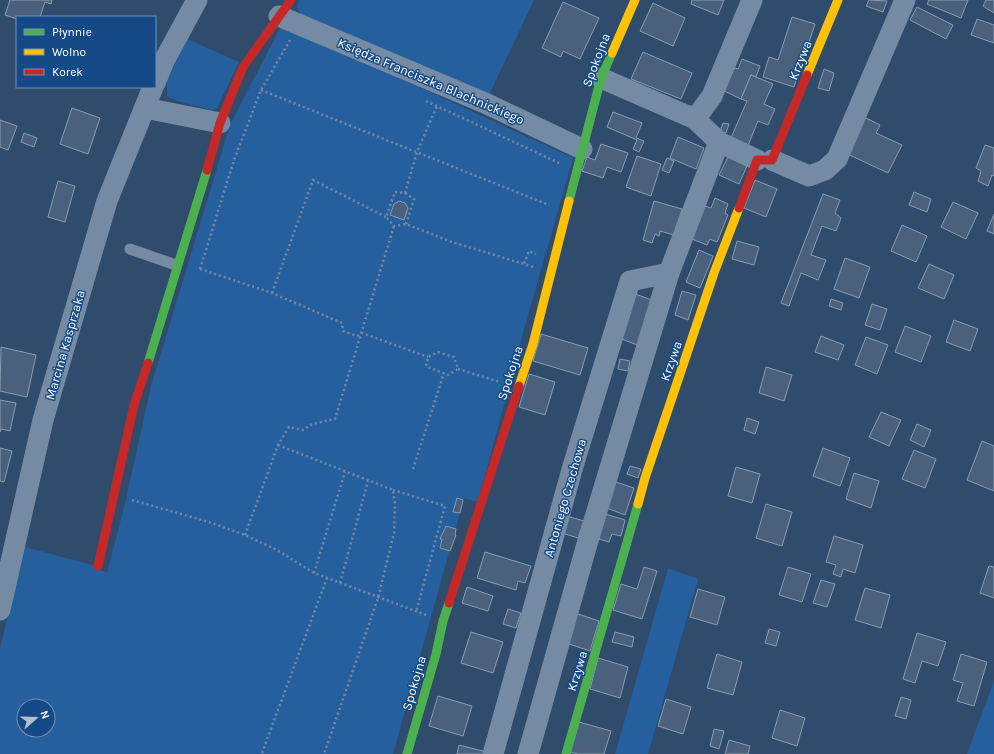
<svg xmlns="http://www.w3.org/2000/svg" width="994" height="754" font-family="Karla,sans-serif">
<rect width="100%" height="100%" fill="#2f4c6d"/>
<!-- green -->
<g fill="#255f9d" fill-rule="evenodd">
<path d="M299,0H534L489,95L303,16C298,11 296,7 299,0Z"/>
<path d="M282,24L573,158L525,326L485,476L477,502L464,498L393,754H0V648L25,547L89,564L107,573L126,499L151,386L230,125ZM24,706H48V730H24Z"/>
<path d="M187,39L239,62L217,108L211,110L177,101L167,96V80Z"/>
<path d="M668,568L698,579L648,754H615Z"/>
<path d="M994,681V754H967Z"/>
</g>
<!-- building -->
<g fill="#49617c" stroke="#899cb1">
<path d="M10,0H52L51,4L45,2L40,17H17V19L5,15Z"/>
<path d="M692,0H724L718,15L691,4Z"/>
<path d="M869,0L887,1L883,12L866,6Z"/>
<path d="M929,0H968L961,18L927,4Z"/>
<path d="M986,0H994V13L983,6Z"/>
<path d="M563,2L599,18L580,59L563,51L561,57L542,48Z"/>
<path d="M653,3L685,18L673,46L640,31Z"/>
<path d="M917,7L953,25L946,39L910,20Z"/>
<path d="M792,17L815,24L794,87L763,77L769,57L778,60Z"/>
<path d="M977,19L994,25V43L971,35Z"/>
<path d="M643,52L692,73L681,99L631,79Z"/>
<path d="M742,59L760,66L756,77L751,75L741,99L720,89L729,66L738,69Z"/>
<path d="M824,69L834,73L829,91L818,88Z"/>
<path d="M751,75L773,84L764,104L775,109L768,125L758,121L747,148L730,140L747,101L741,99Z"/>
<path d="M72,108L100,118L88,154L60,144Z"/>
<path d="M613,112L642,123L636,138L644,141L639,152L633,149L637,140L607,127Z"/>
<path d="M858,114L880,125L876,133L902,145L888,173L841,151Z"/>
<path d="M0,120L17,126L8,150L0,147Z"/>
<path d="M723,123L729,124L726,133L720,132Z"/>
<path d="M24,133L37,138L34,147L21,142Z"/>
<path d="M678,137L704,148L696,169L670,158Z"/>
<path d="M601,144L628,153L621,172L607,167L603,178L582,171L587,157L595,160Z"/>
<path d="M985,145L994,148V176L992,175L988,186L978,181L981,171L976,168Z"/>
<path d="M637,156L661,164L651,196L626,187Z"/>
<path d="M728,157L747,166L739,184L719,175Z"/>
<path d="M667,158L674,161L669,173L662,170Z"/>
<path d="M755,180L777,189L766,217L744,208Z"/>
<path d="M58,181L75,186L65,222L48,217Z"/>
<path d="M914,192L931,199L927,212L909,205Z"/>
<path d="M823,194L840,200L835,213L841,218L836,231L822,226L811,255L826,260L818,280L801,273L789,306L781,303Z"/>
<path d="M715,198L728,204L725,213L728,215L717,242L710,239L707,245L687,237L700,204L711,208Z"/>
<path d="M399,201L405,203L408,208L404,220L390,215L394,204Z"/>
<path d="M654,201L682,209L674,235L660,231L659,236L655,234L652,243L643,240Z"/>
<path d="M953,202L978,213L966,239L941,227Z"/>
<path d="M994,214V234L987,231Z"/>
<path d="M902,225L927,236L916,262L891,251Z"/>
<path d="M737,241L759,247L754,265L732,259Z"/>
<path d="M699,250L713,256L700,288L686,282Z"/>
<path d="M845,258L870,267L859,298L834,289Z"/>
<path d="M929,264L954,275L944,299L918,288Z"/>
<path d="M682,291L696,295L688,320L675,315Z"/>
<path d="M635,294L655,301L640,346L619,338Z"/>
<path d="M831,299L843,303L841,310L829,306Z"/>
<path d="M872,304L887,309L880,330L865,325Z"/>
<path d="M954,320L978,329L970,351L946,342Z"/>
<path d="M905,326L931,336L921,362L895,352Z"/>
<path d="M541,334L588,348L580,375L533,361Z"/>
<path d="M821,336L844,345L838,360L815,352Z"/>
<path d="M866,337L888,345L877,374L855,365Z"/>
<path d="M1,347L36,355L27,397L0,391Z"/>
<path d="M620,359L630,361L628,371L618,369Z"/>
<path d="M766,367L792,375L784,401L759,393Z"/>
<path d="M529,374L555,382L545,415L519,407Z"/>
<path d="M0,400L16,403L10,431L1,429L0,432Z"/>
<path d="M881,412L901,420L889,446L869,437Z"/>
<path d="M747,418L759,422L755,434L744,430Z"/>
<path d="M917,424L931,430L924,447L910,440Z"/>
<path d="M982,441L994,446V491L967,480Z"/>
<path d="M0,448L12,451L4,482L0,481Z"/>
<path d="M823,448L850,458L840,486L813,476Z"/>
<path d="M914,450L936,459L925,488L902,479Z"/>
<path d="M630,466L641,469L638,478L627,474Z"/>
<path d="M736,467L760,474L752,503L728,496Z"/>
<path d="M854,473L879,481L871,508L846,499Z"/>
<path d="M613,481L634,488L625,515L604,507Z"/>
<path d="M457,498L463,500L460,513L453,512Z"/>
<path d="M766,504L792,512L782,546L756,538Z"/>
<path d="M602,513L625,520L621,536L612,534L609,542L595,538Z"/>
<path d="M567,516L584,521L578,538L562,533Z"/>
<path d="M446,526L456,529L455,535H456L450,551L440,548L442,539H440Z"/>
<path d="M834,536L863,545L855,573L843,569L841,577L833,574L836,565L826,562Z"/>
<path d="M485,552L531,566L525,583L518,581L516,590L477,578Z"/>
<path d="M989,566L994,567V598L980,593Z"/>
<path d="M644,567L657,571L642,619L613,610L621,584L637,589Z"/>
<path d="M788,567L811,574L802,602L779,595Z"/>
<path d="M821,580L835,584L827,607L813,603Z"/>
<path d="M467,587L493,596L488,611L462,603Z"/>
<path d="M865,588L890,595L881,628L855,620Z"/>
<path d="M698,589L725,597L717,625L690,617Z"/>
<path d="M508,609L521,613L516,628L503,624Z"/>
<path d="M575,613L599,621L590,651L566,643Z"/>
<path d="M769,629L780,632L776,646L765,643Z"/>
<path d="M471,632L503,642L493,673L461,663Z"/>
<path d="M615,632L634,637L632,647L612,642Z"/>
<path d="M917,633L946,642L938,666L922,661L915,683L903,679Z"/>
<path d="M717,654L742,662L733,695L707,688Z"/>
<path d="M961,654L987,662L974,706L957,701L963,683L953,680Z"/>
<path d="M598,658L628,667L620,698L590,689Z"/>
<path d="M438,696L472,706L463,736L429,726Z"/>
<path d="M901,697L911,700L906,719L895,716Z"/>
<path d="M666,699L691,707L683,734L658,726Z"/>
<path d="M780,710L805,718L797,746L772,738Z"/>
<path d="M579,722L611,731L604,754H578L570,752Z"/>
<path d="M714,729L724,731L719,749L710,746Z"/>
<path d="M729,740L750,746L748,754H725Z"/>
<path d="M459,745L487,752L486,754H457Z"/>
</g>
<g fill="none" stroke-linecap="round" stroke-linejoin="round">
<!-- path -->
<g stroke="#758ba3" stroke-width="2.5" stroke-dasharray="2 3" stroke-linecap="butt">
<path d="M261,90L549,205"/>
<path d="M426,101L559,163"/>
<path d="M405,193L417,152L437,106"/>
<path d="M406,224L414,199L405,193L395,192L386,217L394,226L406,224L452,242L524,264"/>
<path d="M533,267L524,264L529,251L536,254"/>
<path d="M200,269L234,160L261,90L290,40"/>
<path d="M200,269L272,293L342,323L343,331L357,336L362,333L428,357"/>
<path d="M272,293L313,180L386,217"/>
<path d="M438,352L454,357L458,369L448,375L426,366L428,357Z"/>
<path d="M458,369L500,382"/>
<path d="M278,445L393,490L395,504L394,533L378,598L324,754"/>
<path d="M413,469L444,373"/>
<path d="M393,490L445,506L416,612"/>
<path d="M132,500L209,522L245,535L277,550L314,573L426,615"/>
<path d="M245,535L278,445L289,427L303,430L312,424L335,419L394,226"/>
<path d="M314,573L345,472"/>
<path d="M340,583L368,481"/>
<path d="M262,753L327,578"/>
</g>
<!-- lane -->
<path stroke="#758ba3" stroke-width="11" d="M130,249L176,265"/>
<!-- street -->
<g stroke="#758ba3" stroke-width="21">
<path d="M279,16L485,103L582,149"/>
<path d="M601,78L695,119"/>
<path d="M155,83L164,61L197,0"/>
<path d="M145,108L220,123"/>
<path d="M719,142L757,160"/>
<path d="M772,160L809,176L825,170L837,159L905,0"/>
<path d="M0,610L43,420L107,201L153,87"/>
<path d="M493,754L573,466L630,281L669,273"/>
<path d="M528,754L587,544L669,273L719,142L695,119L712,96L752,0"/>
</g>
<!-- fast -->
<g stroke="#4caf50" stroke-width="9">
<path d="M569,201L601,78L612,53"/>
<path d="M148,363L207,170"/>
<path d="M407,754L436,654L443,621L449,603"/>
<path d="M566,754L638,504"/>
</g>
<!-- slow -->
<g stroke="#ffc107" stroke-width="9">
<path d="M612,53L635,0"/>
<path d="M807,75L838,0"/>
<path d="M519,386L533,344L569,201"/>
<path d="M638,504L645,478L714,273L739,208"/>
</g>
<!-- jam -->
<g stroke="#c62828" stroke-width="9">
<path d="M207,170L220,123L243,67L291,0"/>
<path d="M739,208L757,160H772L807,75"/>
<path d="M98,566L134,405L148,363"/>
<path d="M449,603L519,386"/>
</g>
</g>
<g text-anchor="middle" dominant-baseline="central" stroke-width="3" stroke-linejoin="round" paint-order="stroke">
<!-- street labels -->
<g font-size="13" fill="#fff" stroke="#154a87">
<text transform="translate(596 60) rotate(-69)">Spokojna</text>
<text transform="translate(800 60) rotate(-68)">Krzywa</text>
<text transform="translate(431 81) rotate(23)">Księdza Franciszka Blachnickiego</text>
<text transform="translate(65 345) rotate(-74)">Marcina Kasprzaka</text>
<text transform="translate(671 361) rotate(-71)">Krzywa</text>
<text transform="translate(510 373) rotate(-72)">Spokojna</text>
<text transform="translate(565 498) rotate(-74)">Antoniego Czechowa</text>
<text transform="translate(577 671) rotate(-73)">Krzywa</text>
<text transform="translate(414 683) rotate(-74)">Spokojna</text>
</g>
</g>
<!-- legend -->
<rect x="16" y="16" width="140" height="72" fill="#154a87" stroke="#7392b7"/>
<rect x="24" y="29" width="20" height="6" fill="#4caf50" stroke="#7392b7"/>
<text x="52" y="36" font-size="12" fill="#ffffff">Płynnie</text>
<rect x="24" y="49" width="20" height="6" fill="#ffc107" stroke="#7392b7"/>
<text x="52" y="56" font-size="12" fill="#ffffff">Wolno</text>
<rect x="24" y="69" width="20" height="6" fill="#c62828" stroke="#7392b7"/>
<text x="52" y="76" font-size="12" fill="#ffffff">Korek</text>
<!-- north arrow -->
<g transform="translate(36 718) rotate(70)"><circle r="19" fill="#154a87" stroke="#7392b7"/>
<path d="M0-3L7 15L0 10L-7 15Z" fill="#b6c0cc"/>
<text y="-6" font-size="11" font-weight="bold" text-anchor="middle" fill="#ffffff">N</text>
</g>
</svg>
